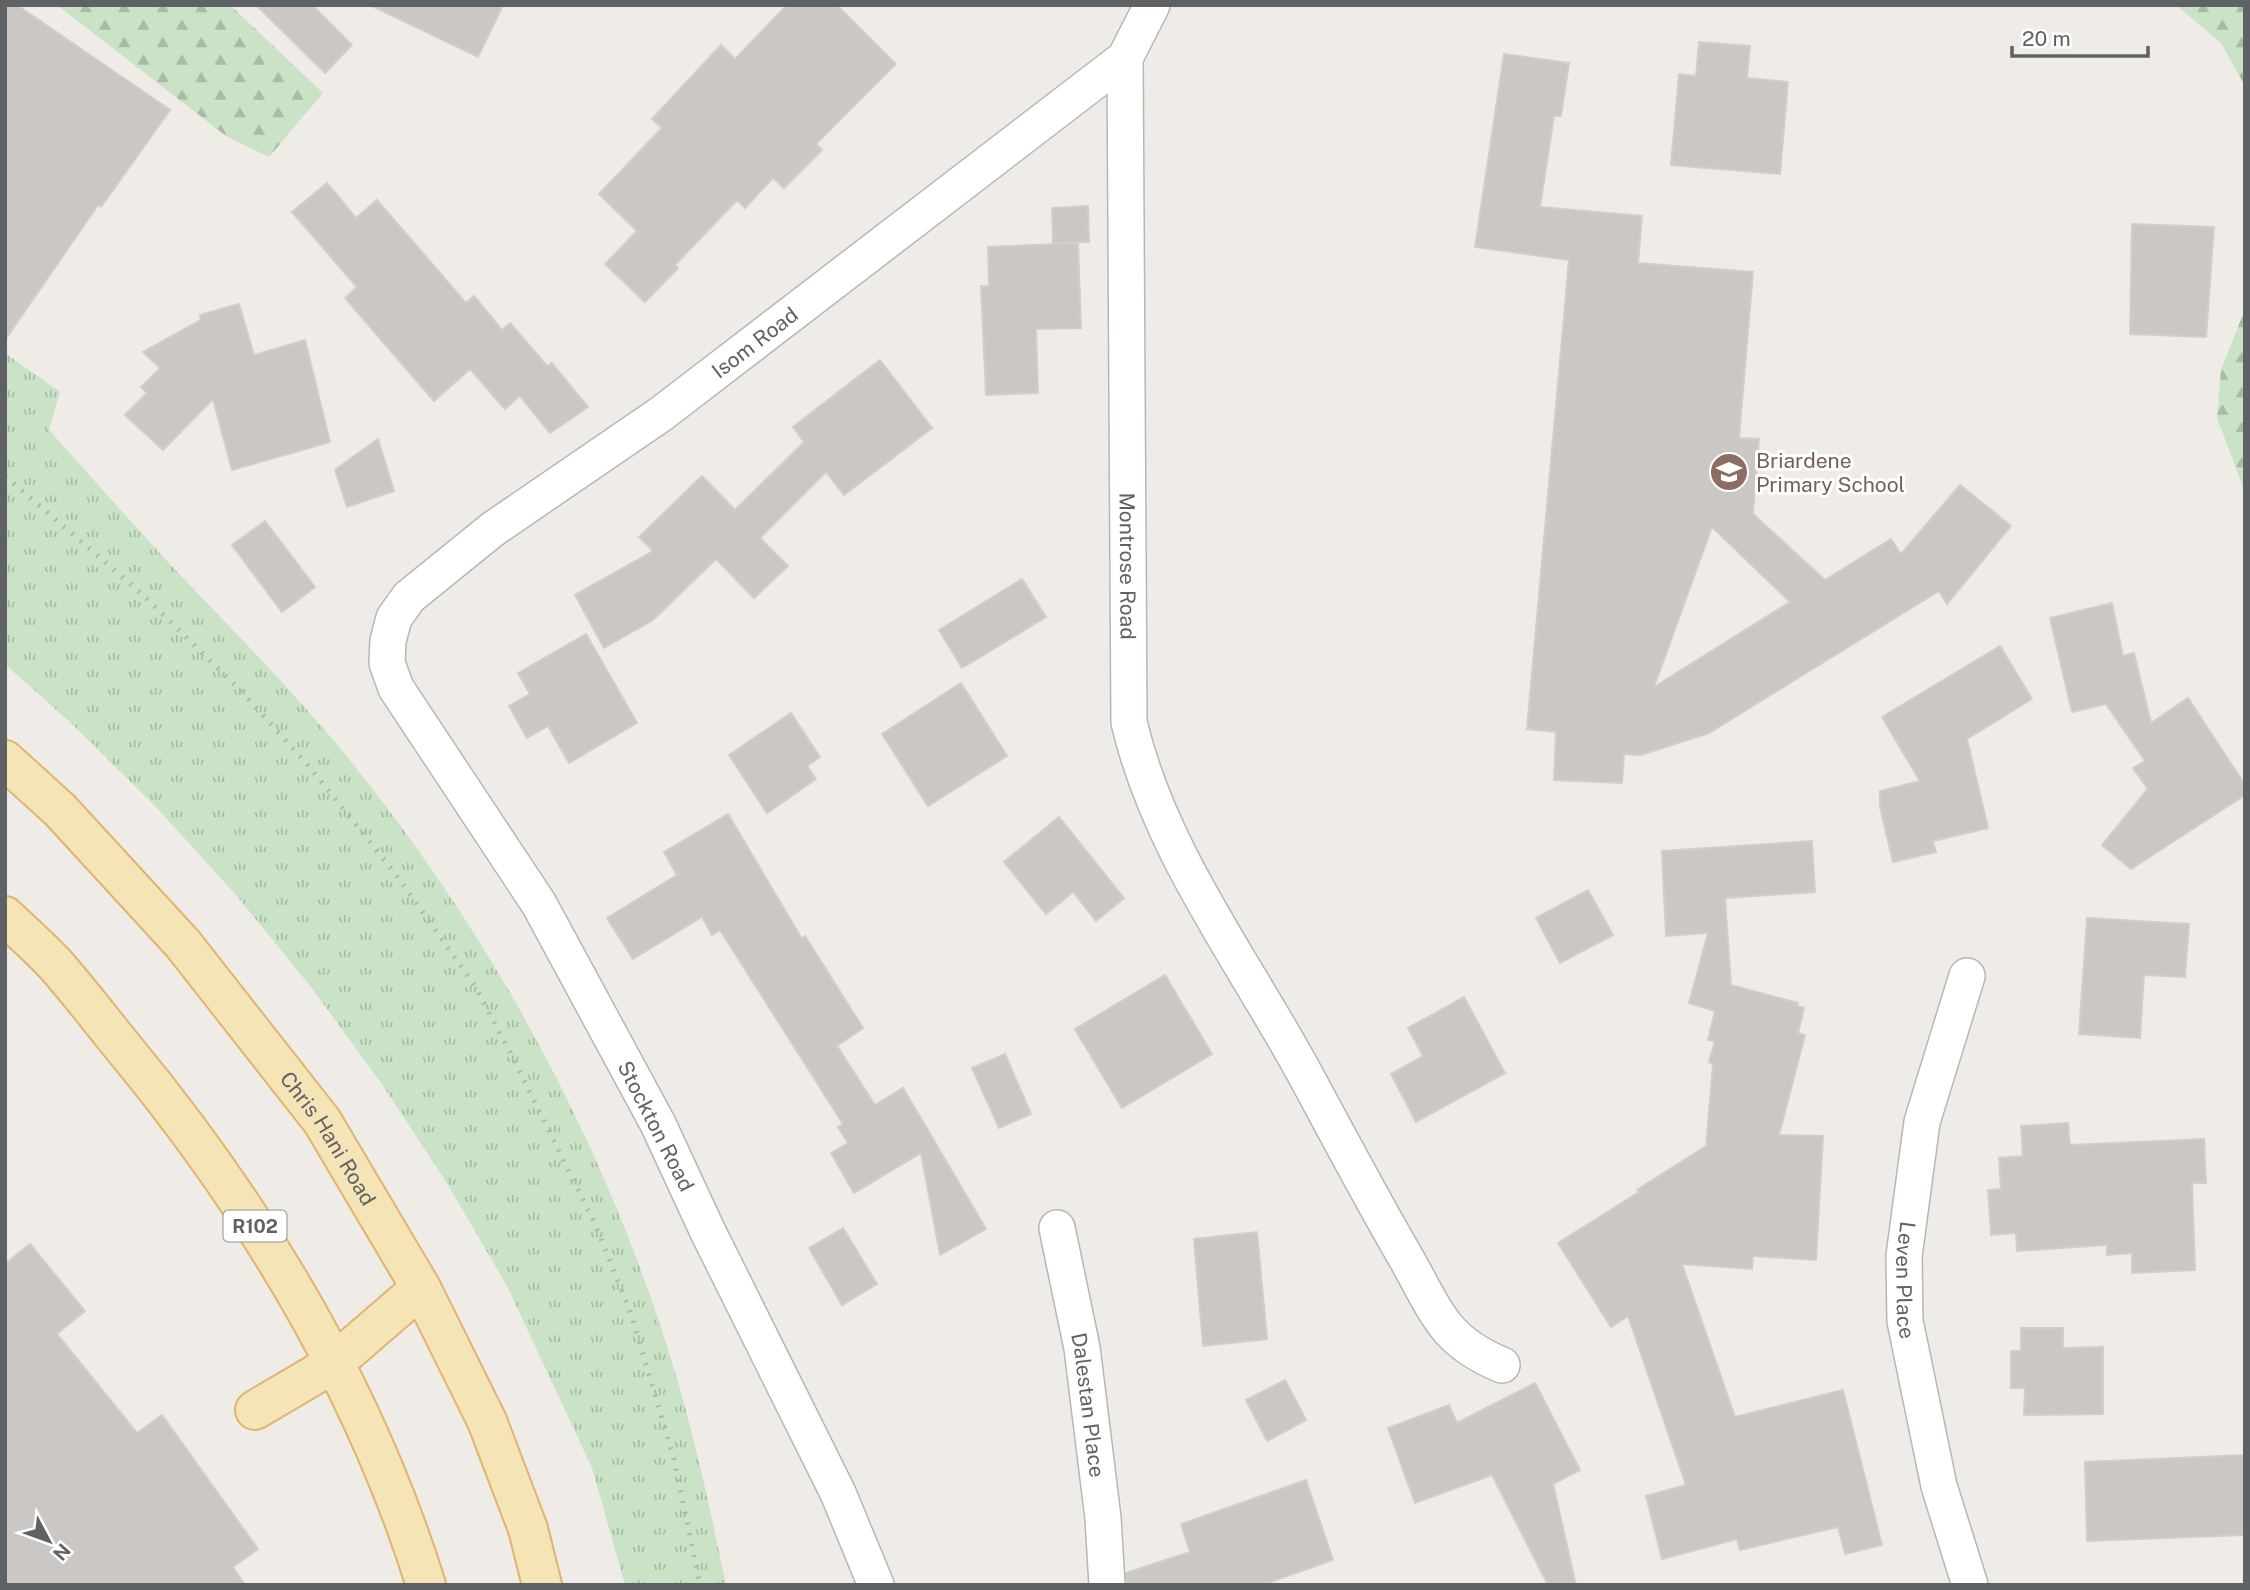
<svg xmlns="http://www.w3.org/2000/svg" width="2250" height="1590" font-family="'Public Sans',sans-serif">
<defs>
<pattern id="grass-tufts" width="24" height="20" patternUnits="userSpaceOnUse" patternTransform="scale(1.75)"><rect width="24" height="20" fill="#cae3c7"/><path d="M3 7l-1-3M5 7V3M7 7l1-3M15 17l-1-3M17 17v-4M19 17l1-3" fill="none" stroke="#a7bba5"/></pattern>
<pattern id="forest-firs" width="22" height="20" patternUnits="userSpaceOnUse" patternTransform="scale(1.75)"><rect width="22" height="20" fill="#cae3c7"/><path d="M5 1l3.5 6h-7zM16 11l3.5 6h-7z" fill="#a7bba5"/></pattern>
</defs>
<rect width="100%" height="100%" fill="#efece7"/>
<!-- grass -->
<path fill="url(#grass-tufts)" d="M5,353L60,392L49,430C89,474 128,519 168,562C231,629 296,693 353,764C497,943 609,1152 675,1372C696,1442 711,1513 726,1585H625L592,1468L507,1286L447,1183L381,1083L311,987L236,895L157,808L73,725L5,664Z"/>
<!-- forest -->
<g fill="url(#forest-firs)">
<path d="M57,5H230L323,93L269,157L226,136Z"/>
<path d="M2176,5H2245V86L2221,43Z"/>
<path d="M2245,309V492L2217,418L2221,370Z"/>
</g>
<!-- building -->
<g fill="#cac7c4" stroke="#d3cec6" stroke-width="2" fill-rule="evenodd">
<path d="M5,5H17L170,110L101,207L98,205L5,340Z"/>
<path d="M256,5H312L352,45L325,73Z"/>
<path d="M370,5H503L478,57Z"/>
<path d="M787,5H837L896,64L816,144L822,150L784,188L773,178L745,208L737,200L675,265L678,268L645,302L605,264L637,231L599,194L662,128L652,119L721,45L735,59Z"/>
<path d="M1699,42L1750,46L1747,78L1788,82L1780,174L1671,165L1679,74L1696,76Z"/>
<path d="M1504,54L1569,63L1561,116H1554L1540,207L1642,216L1638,263L1753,272L1739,438L1759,439L1753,514L1825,580L1891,539L1901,554L1960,485L2011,526L1947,604L1939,591L1709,733L1641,755L1624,754L1622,783L1554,780L1556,732L1527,729L1569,260L1475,247ZM1712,527L1790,602L1654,687Z"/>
<path d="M327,183L356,218L377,200L466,303L474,296L502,330L510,323L547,366L552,363L588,407L550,433L520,396L505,409L470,369L434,401L345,298L357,287L292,212Z"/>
<path d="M1088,206L1089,242L1053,243L1052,208Z"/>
<path d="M2132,224L2214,227L2206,337L2130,334Z"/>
<path d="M1078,243L1081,328L1036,329L1038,393L986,395L981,286H989L988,247Z"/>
<path d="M239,304L254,355L305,340L330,442L232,470L213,399L163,450L125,415L147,393L141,387L160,368L143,352L201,320L200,315Z"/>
<path d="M880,360L932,428L844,495L826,472L760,538L788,566L754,598L716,559L653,620L604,648L575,595L653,551L639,537L702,476L735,510L804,442L793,427Z"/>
<path d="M378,439L394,491L347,507L335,470Z"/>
<path d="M265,521L315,587L282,612L232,545Z"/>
<path d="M1022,579L1046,617L962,668L939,630Z"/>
<path d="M2112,603L2123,656L2134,653L2151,723L2188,698L2245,785V795L2131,869L2102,845L2148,789L2133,768L2145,761L2106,704L2072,712L2050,618Z"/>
<path d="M586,634L637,723L569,763L548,726L527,738L509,706L530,694L518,673Z"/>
<path d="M2000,646L2032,699L1967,739L1988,828L1933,841L1936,852L1893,862L1880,807V791L1920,781L1882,717Z"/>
<path d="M961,683L1007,756L928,806L882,734Z"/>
<path d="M791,713L820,757L807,766L816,779L767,813L729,755Z"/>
<path d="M728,814L802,939L805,936L863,1028L837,1046L875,1105L903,1088L986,1229L940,1255L921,1153L854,1193L831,1153L848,1143L838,1127L843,1124L720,930L712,935L702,917L633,959L607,918L677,875L664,852Z"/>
<path d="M1059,817L1124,898L1096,921L1073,892L1046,914L1004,862Z"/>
<path d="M1812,841L1815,892L1725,898L1731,985L1798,1003L1797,1006L1804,1008L1798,1033L1805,1035L1779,1135L1823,1136L1816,1260L1753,1256L1752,1269L1682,1264L1735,1417L1843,1390L1882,1545L1845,1554L1838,1527L1740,1550L1737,1539L1662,1559L1646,1496L1686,1485L1628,1316L1611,1327L1558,1243L1639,1192L1637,1190L1706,1146L1713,1064L1709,1062L1715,1041L1708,1040L1715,1011L1689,1003L1708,933L1666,936L1662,851Z"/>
<path d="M1588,890L1613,935L1560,963L1536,918Z"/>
<path d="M2087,918L2189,924L2185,977L2144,975L2140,1038L2079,1034Z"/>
<path d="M1165,975L1212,1054L1122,1108L1075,1029Z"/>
<path d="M1464,997L1505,1073L1416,1122L1391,1074L1423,1056L1408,1028Z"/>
<path d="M1005,1054L1031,1114L999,1128L972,1068Z"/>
<path d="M2068,1123L2070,1145L2204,1139L2206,1183H2192L2195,1270L2132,1273V1253L2107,1255V1245L2017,1251L2016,1233L1991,1235L1988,1190L2001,1189L1999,1158L2023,1156L2021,1126Z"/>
<path d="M843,1228L877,1284L842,1305L809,1248Z"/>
<path d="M1257,1232L1267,1339L1203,1346L1194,1239Z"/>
<path d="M30,1244L85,1311L57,1334L137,1433L162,1415L258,1549L233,1567L245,1585H5V1264Z"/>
<path d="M2021,1328H2063V1348L2103,1347V1414L2024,1415L2025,1388H2011V1351H2021Z"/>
<path d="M1285,1380L1306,1420L1267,1441L1246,1400Z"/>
<path d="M1535,1383L1580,1470L1553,1484L1576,1585H1548L1492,1475L1415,1503L1388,1428L1449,1405L1457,1423Z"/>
<path d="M2245,1455V1535L2087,1541L2085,1462Z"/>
<path d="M1306,1480L1333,1560L1262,1585H1127L1126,1573L1190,1552L1181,1524Z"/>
</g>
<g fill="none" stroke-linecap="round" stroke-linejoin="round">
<defs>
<g id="street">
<path id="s1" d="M1125,58L1129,722C1159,851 1244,961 1306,1076C1339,1137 1371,1198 1406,1258C1419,1280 1430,1306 1446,1326C1461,1345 1480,1356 1502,1365"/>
<path id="s2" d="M1967,976L1922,1122L1904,1256L1905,1321L1939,1486L1970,1585"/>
<path id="s3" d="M1057,1228L1082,1348L1103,1518L1107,1585"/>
<path id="s4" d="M876,1585L838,1493L708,1232L658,1124L539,904L396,688L387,663L388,641L394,618L409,597L493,529L661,414L1125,58L1152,5"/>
</g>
<g id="primary">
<path id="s5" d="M5,760L60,810L183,944L322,1121L421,1288L487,1421L528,1529L542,1585"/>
<path d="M5,916C22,932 39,947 55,964C78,990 100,1019 122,1046C254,1205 364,1387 426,1585"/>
<path d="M255,1410L333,1364L421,1288"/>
</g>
</defs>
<!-- street casing -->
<use href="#street" stroke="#b4b7ba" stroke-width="38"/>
<!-- primary casing -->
<use href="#primary" stroke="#e0b46f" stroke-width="42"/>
<!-- street -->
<use href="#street" stroke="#fff" stroke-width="35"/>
<!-- primary -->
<use href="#primary" stroke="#f5e4b6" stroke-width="38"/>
<!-- rail -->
<path stroke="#b3b4b4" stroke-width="5" stroke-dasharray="2 9" stroke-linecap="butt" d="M5,476L142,594L241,691L307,764L394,872L475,986L514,1060L595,1224L631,1314L674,1459L700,1585"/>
</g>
<!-- icons -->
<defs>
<symbol id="school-disc" viewBox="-11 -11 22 22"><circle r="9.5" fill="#8d6e63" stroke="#fff"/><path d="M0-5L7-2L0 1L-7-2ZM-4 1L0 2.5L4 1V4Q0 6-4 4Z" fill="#fff"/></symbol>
</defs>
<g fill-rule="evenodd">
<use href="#school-disc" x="1707" y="450" width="44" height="44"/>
</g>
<g text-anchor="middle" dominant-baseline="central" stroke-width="6" stroke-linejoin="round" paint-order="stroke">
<!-- shield labels -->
<rect fill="#fff" stroke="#8f9193" stroke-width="2" x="223.5" y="1210.5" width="63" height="31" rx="5"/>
<g font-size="19" font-weight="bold" fill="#5f6265">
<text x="255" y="1226">R102</text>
</g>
<!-- street labels -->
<g font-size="21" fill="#5f6265" stroke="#fff">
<text stroke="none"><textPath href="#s4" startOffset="1547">Isom Road</textPath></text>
<text stroke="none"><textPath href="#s1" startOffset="508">Montrose Road</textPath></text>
<text transform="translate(656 1126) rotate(63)">Stockton Road</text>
<text stroke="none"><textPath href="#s5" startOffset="499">Chris Hani Road</textPath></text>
<text stroke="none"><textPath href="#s2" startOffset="312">Leven Place</textPath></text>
<text stroke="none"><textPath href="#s3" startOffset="180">Dalestan Place</textPath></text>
</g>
<!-- education labels -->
<g font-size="21" fill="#785e54" stroke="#fff" text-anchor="start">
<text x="1756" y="460">Briardene<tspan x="1756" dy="24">Primary School</tspan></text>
</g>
</g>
<!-- border -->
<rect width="2250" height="1590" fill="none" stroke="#5f6265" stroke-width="14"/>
<!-- north arrow -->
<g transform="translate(49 1541) rotate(131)" stroke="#ffffff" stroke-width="5" paint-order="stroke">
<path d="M0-5L12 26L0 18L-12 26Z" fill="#5f6265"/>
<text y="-10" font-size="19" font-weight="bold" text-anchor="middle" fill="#5f6265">N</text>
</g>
<!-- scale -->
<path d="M2012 46v10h136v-10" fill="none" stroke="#5f6265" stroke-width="3.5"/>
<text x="2022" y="46" font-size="21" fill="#5f6265" stroke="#ffffff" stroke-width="5" paint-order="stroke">20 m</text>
</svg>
